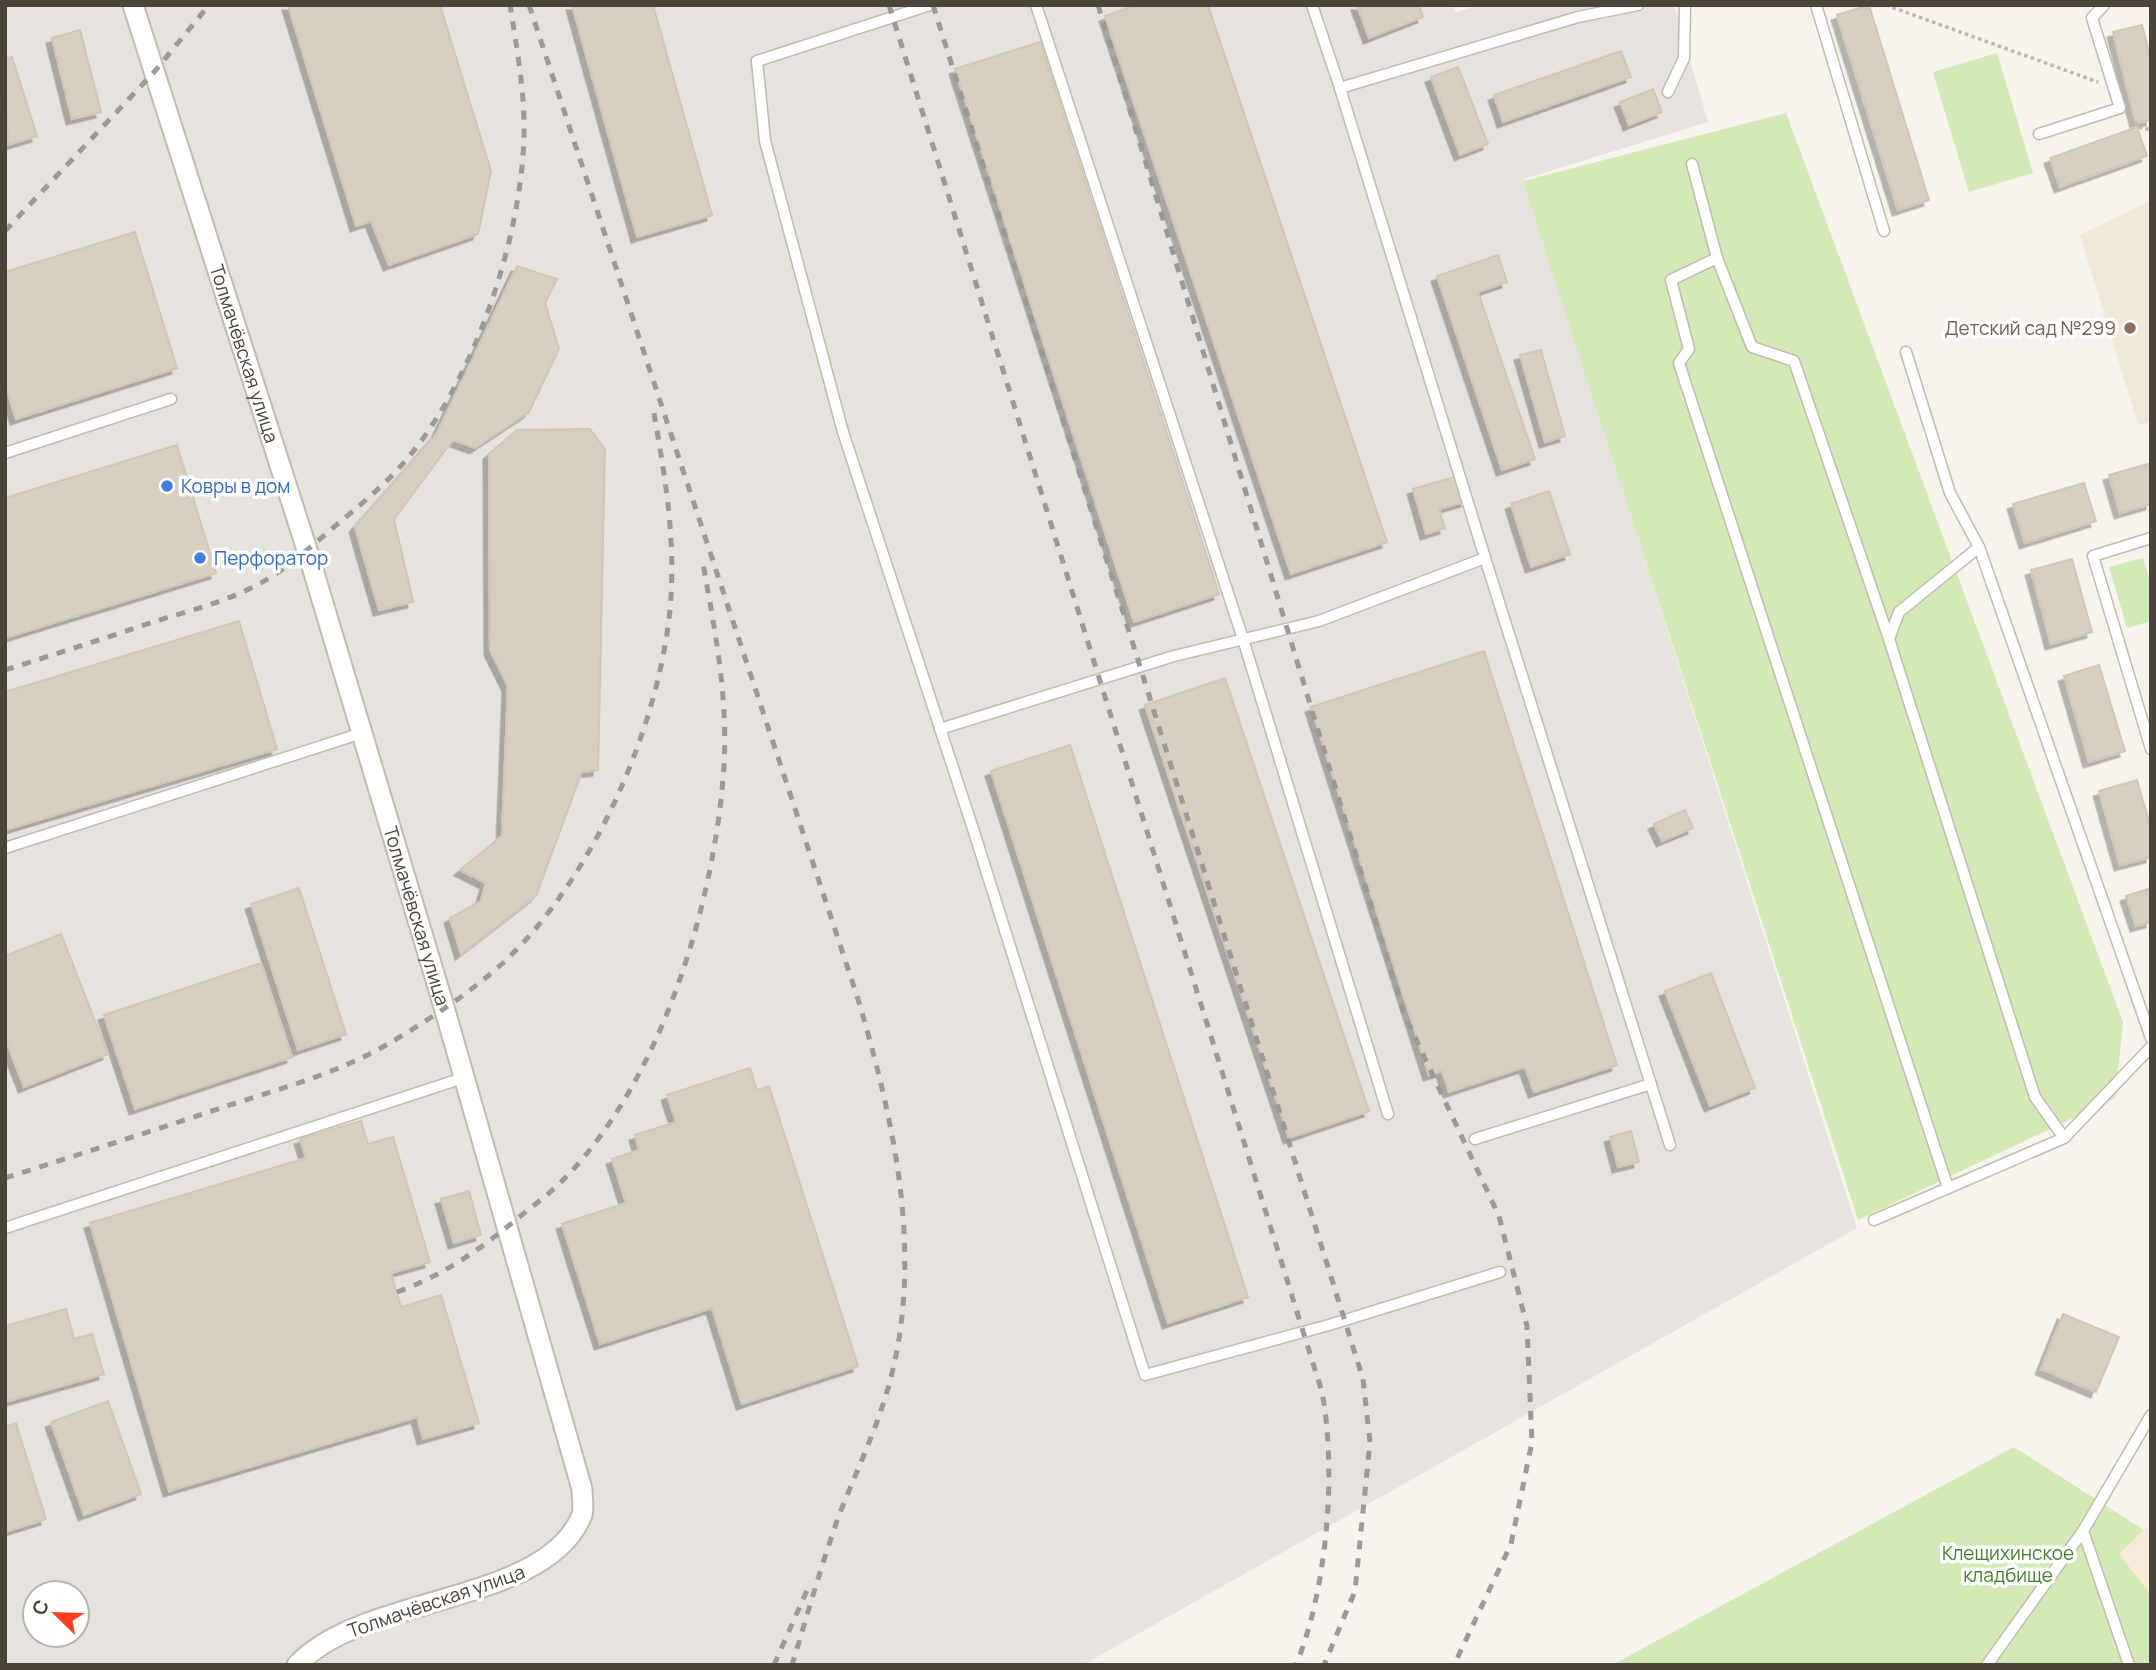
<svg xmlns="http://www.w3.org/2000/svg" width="2156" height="1670" font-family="Manrope,sans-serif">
<defs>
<filter id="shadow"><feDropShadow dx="-5.5" dy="5.5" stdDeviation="0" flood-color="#0004"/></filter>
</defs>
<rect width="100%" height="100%" fill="#f6f3ec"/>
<!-- commercial -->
<path fill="#f7ead8" d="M2151,1524V1595L2119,1554Z"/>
<!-- industrial -->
<path fill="#e6e2dd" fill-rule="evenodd" d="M5,5H1453L1456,12L1480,5H1674L1708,122L1524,179L1857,1228L1083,1665H5ZM35,1593H77V1635H35Z"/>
<!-- education -->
<path fill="#efe8d6" d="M2151,200V422L2138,425L2080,235Z"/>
<!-- green -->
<g fill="#d2eab5">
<path d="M1997,53L2033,173L1969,192L1933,72Z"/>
<path d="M1786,113L2123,1022L2115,1098L1858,1220L1523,181Z"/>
<path d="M2143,558L2151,585V621L2127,628L2109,567Z"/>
<path d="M2014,1447L2144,1530L2119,1554L2151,1595V1665H1612Z"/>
</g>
<!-- building -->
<g fill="#d8cfc1" stroke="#d3c7b4" stroke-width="2" filter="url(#shadow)">
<path d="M288,5H440L491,171L478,234L389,265L371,221L356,226Z"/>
<path d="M572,5H653L712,215L637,237Z"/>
<path d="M1136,5H1208L1387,542L1291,574L1105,16Z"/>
<path d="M1357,5H1419L1423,17L1369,38Z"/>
<path d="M1869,5L1929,200L1898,210L1837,15Z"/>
<path d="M2142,25L2151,59V120L2136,123L2113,32Z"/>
<path d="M80,30L101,112L72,119L52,38Z"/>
<path d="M1040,42L1219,594L1134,622L955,69Z"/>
<path d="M1621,51L1631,77L1503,122L1494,95Z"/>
<path d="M12,57L37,136L8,145L5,59Z"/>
<path d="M1458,67L1488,144L1460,155L1431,77Z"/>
<path d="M1653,89L1662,112L1629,125L1620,102Z"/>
<path d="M2137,127L2147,156L2060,187L2050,158Z"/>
<path d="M135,232L177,368L16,419L5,383V272Z"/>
<path d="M1498,255L1507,282L1478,292L1535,459L1502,470L1437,276Z"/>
<path d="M517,266L557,279L545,303L559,349L529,412L475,448L453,440L394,519L413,602L379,610L355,527L437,433Z"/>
<path d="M1541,350L1565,436L1545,442L1520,355Z"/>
<path d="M590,429L605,449L598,770L582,772L536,896L461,954L450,918L481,901L486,883L460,870L502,836L508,686L490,650L489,454L517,430Z"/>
<path d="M177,445L216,573L5,638V498Z"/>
<path d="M2151,463V504L2120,513L2109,475Z"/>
<path d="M1458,476L1466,501L1439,509L1445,528L1426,534L1413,489Z"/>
<path d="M2084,483L2096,521L2025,543L2013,504Z"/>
<path d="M1549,491L1570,554L1531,567L1511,504Z"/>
<path d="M2072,559L2092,632L2051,644L2031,570Z"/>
<path d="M239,621L277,749L5,830V692Z"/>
<path d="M1484,651L1617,1065L1534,1092L1525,1067L1449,1092L1442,1071L1429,1075L1311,707Z"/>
<path d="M2099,665L2125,751L2089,762L2064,676Z"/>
<path d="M1225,678L1369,1111L1289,1138L1145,705Z"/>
<path d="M1070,745L1248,1297L1168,1323L991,771Z"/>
<path d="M2137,780L2151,829V857L2120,865L2099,791Z"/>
<path d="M1685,810L1693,828L1662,841L1654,824Z"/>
<path d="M299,888L346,1034L298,1050L251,904Z"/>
<path d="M2151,888V922L2136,926L2126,896Z"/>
<path d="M61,934L108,1054L24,1087L5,1038V956Z"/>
<path d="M261,963L292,1057L135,1109L104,1015Z"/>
<path d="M1711,973L1755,1088L1710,1106L1665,991Z"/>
<path d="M750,1068L757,1090L769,1086L858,1366L742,1404L712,1308L600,1344L562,1224L626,1203L612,1159L639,1150L635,1135L676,1122L667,1095Z"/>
<path d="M361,1121L368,1144L393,1137L430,1262L391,1273L401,1307L441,1295L479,1423L423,1439L417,1417L169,1491L90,1223L306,1158L300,1139Z"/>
<path d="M1631,1131L1639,1162L1618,1167L1610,1137Z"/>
<path d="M469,1191L481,1235L454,1243L441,1199Z"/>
<path d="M66,1309L74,1339L92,1334L104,1374L5,1402V1326Z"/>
<path d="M2063,1314L2119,1337L2096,1392L2041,1369Z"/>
<path d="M108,1401L141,1494L84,1515L51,1422Z"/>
<path d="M16,1423L46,1519L5,1532V1427Z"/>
</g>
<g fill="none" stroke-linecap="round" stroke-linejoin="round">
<defs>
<g id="lane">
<path d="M930,5L757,61L765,141L843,432L975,835L1145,1375L1329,1325L1500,1272"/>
<path d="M1036,5L1243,639L1388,1114"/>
<path d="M1312,5L1340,88L1578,17L1638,5"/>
<path d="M1816,5L1884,231"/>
<path d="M1668,92L1684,58L1685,5"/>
<path d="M2039,134L2120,108L2092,18L2104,5"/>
<path d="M1692,164L1717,258L1752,347L1794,361L1889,639"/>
<path d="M1717,258L1671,280L1689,349L1679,363L1948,1188"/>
<path d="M1906,352L1950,493L1979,547L2151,1038"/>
<path d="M5,453L171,399"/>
<path d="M2151,538L2093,556L2151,749"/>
<path d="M1979,547L1899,612L1889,639L2035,1097L2064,1138"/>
<path d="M1485,558L1670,1145"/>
<path d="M940,729L1174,656L1319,621L1485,558L1340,88"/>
<path d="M5,848L362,733"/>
<path d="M1475,1139L1651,1084"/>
<path d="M1874,1220L2064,1138L2151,1047"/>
<path d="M5,1228L463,1078"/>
<path d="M1987,1665L2083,1531"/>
<path d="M2129,1665L2083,1531L2151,1415"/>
</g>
<g id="street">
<path id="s1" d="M133,5L308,553L444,1007L582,1489C582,1497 584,1508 582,1515C546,1605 363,1594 297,1665"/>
</g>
</defs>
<!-- lane casing -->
<use href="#lane" stroke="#c2bbae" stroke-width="13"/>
<!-- street casing -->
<use href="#street" stroke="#c2bbae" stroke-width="23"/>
<!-- path -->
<g stroke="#c4b79f" stroke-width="3.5" stroke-dasharray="3.5 3.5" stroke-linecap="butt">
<path d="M1886,5L2098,82"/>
<path d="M2129,117L2142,129H2151"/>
</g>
<!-- lane -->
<use href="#lane" stroke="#fff" stroke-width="10"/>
<!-- street -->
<use href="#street" stroke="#fff" stroke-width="19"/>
<!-- rail -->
<g stroke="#9a9a9a" stroke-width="5" stroke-dasharray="9 9" stroke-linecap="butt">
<path d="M529,5L858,999C893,1118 922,1245 893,1369C881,1421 857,1469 838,1518C821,1566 807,1616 792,1665"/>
<path d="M889,5L1322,1392C1337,1471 1327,1590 1296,1665"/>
<path d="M933,5L1363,1379L1370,1442L1355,1591L1324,1665"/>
<path d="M1098,5L1404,1014L1499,1216L1527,1326L1532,1442L1511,1544L1454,1665"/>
<path d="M5,231L155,71L209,5"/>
<path d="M5,670C56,654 106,638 156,621C188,611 221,603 251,588C286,571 311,546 340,522C360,505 381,488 399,468C471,390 521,243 524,137C525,92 517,49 510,5"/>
<path d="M5,1178C80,1154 155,1130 230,1105C282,1088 338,1073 386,1045C426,1022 470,993 504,962C594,878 663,720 671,597C675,534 664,469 653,408"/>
<path d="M397,1292C442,1276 481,1249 518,1218C534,1205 552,1192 566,1177C660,1080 712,911 723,779C730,704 715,631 702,558"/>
<path d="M774,1665L808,1588"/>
</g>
</g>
<!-- markers -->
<circle fill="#8d6e63" stroke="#fff" stroke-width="2.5" cx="2130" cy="328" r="7"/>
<g fill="#3f7fe0" stroke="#fff" stroke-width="2.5">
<circle cx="167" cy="486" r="7"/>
<circle cx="200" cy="558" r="7"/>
</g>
<g text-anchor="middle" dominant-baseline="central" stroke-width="7" stroke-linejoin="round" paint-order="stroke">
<!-- education labels -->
<g font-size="19" fill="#785e54" stroke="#fff" text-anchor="end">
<text x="2116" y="328">Детский сад №299</text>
</g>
<!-- street labels -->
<g font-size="19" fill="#4b4439" stroke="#fff">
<text stroke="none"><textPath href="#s1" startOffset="366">Толмачёвская улица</textPath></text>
<text stroke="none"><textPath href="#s1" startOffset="954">Толмачёвская улица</textPath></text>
<text transform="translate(436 1601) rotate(-19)">Толмачёвская улица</text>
</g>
<!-- shop labels -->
<g font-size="19" fill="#366cbe" stroke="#fff" text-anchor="start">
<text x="181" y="486">Ковры в дом</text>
<text x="214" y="558">Перфоратор</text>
</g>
<!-- park labels -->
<g font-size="19" fill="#4a7f2a" stroke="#fff">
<text x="2008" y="1553">Клещихинское<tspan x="2008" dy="22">кладбище</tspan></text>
</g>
</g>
<!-- border -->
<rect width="2156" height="1670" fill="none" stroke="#4b4439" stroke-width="14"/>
<!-- north arrow -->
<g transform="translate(56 1614) rotate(293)"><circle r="33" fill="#ffffff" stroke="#b7b4b0" stroke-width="2"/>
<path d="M0-5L12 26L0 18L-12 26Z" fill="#fc3f1d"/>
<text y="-10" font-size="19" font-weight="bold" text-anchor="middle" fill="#4b4439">С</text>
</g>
</svg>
